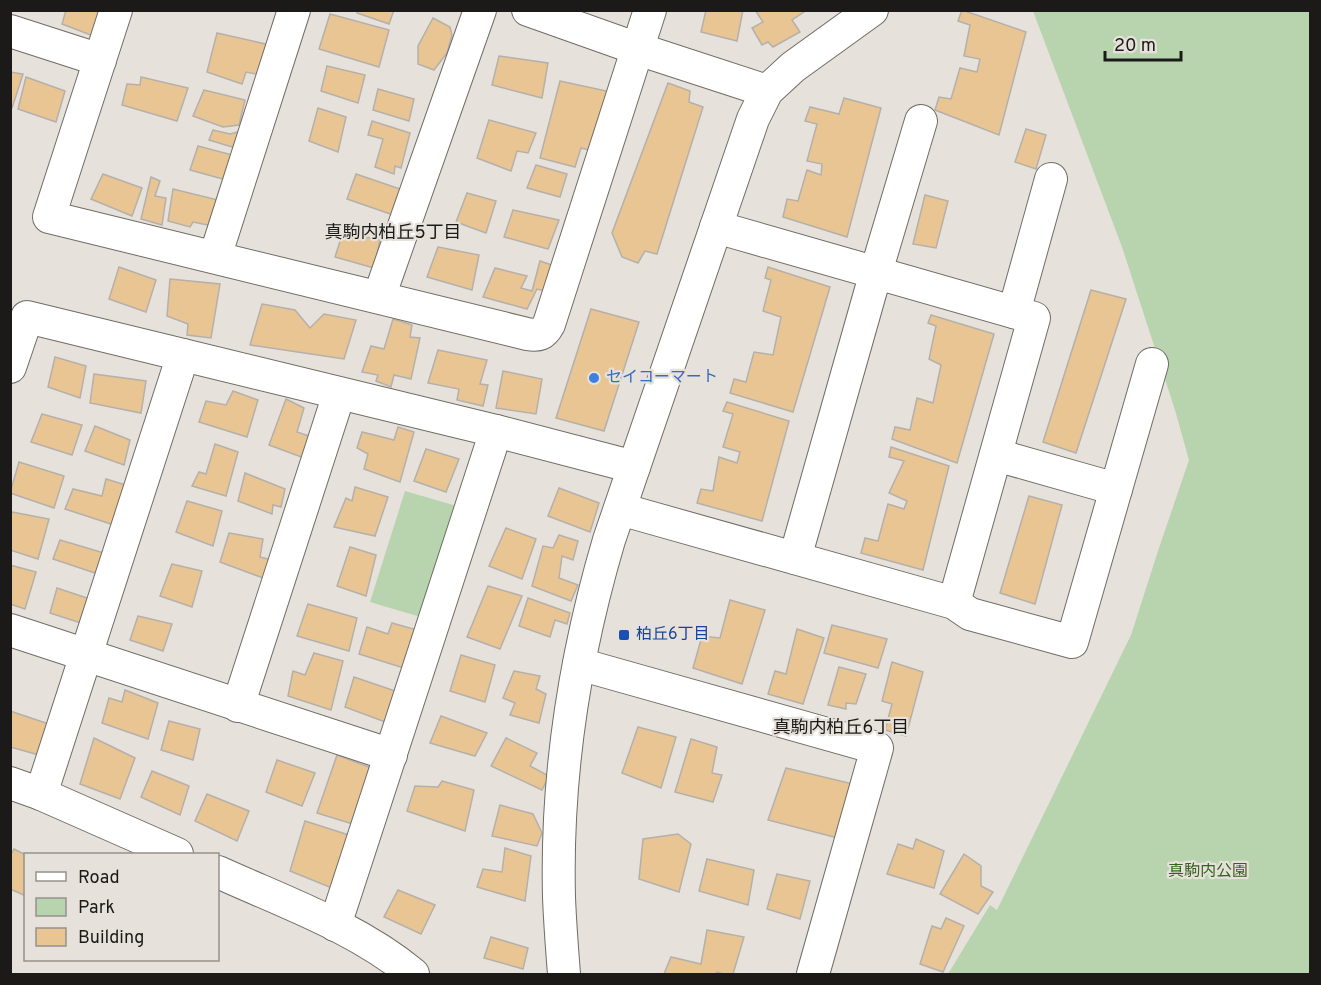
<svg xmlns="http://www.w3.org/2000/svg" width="1321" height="985" font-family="Overpass,'Noto Sans JP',sans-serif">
<rect width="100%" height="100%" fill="#e6e1da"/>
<!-- green -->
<g fill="#b8d4ae">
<path d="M1033,11H1310V974H948L990,905L997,910L1131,635L1158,551L1189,460L1175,410L1122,247Z"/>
<path d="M405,491L467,509L434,621L370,602Z"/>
</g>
<!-- building -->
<g fill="#e8c593" stroke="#b5b0aa" stroke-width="1.5">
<path d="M66,10H104L96,37L62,24Z"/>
<path d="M358,10H394L389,24L357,13Z"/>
<path d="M706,10H743L737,41L701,32Z"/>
<path d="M755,10H807L792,20L800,32L773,47L768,42L762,45L752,28L763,22Z"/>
<path d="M962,10L1026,32L999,135L935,110L939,97L951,99L960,68L977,72L980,59L964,56L970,25L958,21Z"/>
<path d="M330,14L389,30L379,67L319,49Z"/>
<path d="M433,18L450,27L452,35L447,53L434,70L418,64V46Z"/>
<path d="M217,33L270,45L261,75L246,72L242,84L207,72Z"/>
<path d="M499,56L548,63L542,98L492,85Z"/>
<path d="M327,66L365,75L358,103L321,91Z"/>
<path d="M10,72L23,74L12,108H10Z"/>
<path d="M26,77L65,91L56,122L18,109Z"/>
<path d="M141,77L188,88L177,121L122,105L127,84L140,85Z"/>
<path d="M560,81L611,92L593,151L581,148L575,167L540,158Z"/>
<path d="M668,83L690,91L689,102L703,107L657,254L645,251L638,263L622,257L612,233Z"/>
<path d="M378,89L414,99L409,121L373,110Z"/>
<path d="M204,90L245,100L239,125L223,127L193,116Z"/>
<path d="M844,98L881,108L847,237L783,217L787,199L798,201L807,170L821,175L822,164L807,161L817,124L805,121L810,107L839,114Z"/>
<path d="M318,108L346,117L338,152L309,141Z"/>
<path d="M489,120L536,133L528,153L517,151L511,171L477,158Z"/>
<path d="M372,121L410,133L401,168L395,166L394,174L375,167L383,139L368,135Z"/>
<path d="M1026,129L1046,135L1036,169L1015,162Z"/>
<path d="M213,130L230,134L241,131L242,150L209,140Z"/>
<path d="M198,146L236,156L230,181L190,170Z"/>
<path d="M536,165L567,174L560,197L527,188Z"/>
<path d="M103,174L142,188L132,216L91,199Z"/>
<path d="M356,174L403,190L396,216L347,199Z"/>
<path d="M151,177L160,181L155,196L166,198L162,225L141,219Z"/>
<path d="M173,189L218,200L213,226L193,222L190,227L168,221Z"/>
<path d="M467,193L496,201L486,233L456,222Z"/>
<path d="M925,195L948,201L936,248L913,244Z"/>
<path d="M513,210L559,220L548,249L504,237Z"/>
<path d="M343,232L380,240L374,268L335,257Z"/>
<path d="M438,247L479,255L472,290L427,277Z"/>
<path d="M540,261L561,268L558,294L537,289L527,309L483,297L495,268L527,276L521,288L532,291Z"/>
<path d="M119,267L156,280L146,312L109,299Z"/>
<path d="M768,267L830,287L793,412L730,393L734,379L746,382L754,352L773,355L781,317L763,311L771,280L765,278Z"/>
<path d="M170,279L220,284L211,338L187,335L188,324L167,316Z"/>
<path d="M1091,290L1126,299L1076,453L1043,442Z"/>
<path d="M262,304L295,310L310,328L324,314L356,320L344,359L250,345Z"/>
<path d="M591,309L639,322L604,431L556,418Z"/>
<path d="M931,315L994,334L957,463L892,439L895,427L910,430L917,398L933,403L941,365L929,359L936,326L928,323Z"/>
<path d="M393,319L412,325L410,337L420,338L411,379L394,375L391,387L376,381L378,375L362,372L371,346L384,349Z"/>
<path d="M438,350L487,360L480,384L488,385L483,406L457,400L459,389L428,383Z"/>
<path d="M55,357L86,366L80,398L48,387Z"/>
<path d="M503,371L542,379L536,414L496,408Z"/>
<path d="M94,374L146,381L141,413L90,403Z"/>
<path d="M233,391L258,400L247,437L199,422L206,401L226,405Z"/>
<path d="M286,399L304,408L297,432L309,436L304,458L269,445Z"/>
<path d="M727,402L789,421L762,521L697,503L701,489L713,491L719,457L737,463L740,452L723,447L733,414L723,411Z"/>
<path d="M42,414L82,425L72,455L31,442Z"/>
<path d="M95,426L130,440L124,465L85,451Z"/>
<path d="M398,427L414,432L400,482L364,469L368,454L357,448L362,432L394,440Z"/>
<path d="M215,444L238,452L226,496L192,486L199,472L206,474Z"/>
<path d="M891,447L949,466L923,570L861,553L865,538L878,541L888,504L904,509L907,501L889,493L904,461L889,457Z"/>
<path d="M426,449L459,459L446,492L414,481Z"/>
<path d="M19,462L64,476L54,508L10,493Z"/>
<path d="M245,473L285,489L281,507L273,505L272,514L238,501Z"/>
<path d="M106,479L126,485L117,526L65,509L73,489L102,496Z"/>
<path d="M355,487L388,497L375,536L334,527L346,498L352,501Z"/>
<path d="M559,488L599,503L590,532L548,516Z"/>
<path d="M1029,496L1062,505L1035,604L1000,593Z"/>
<path d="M187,501L222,511L213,546L176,532Z"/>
<path d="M12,512L49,519L38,559L10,550V515Z"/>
<path d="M506,528L536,539L522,579L489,566Z"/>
<path d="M229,533L263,539L260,557L276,561L271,581L220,562Z"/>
<path d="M559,535L578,541L573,560L562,556L559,578L578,585L571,601L532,586L543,546L553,548Z"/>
<path d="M60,540L104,553L98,574L53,559Z"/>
<path d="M350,547L376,555L366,596L337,586Z"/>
<path d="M172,564L202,571L192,607L160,596Z"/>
<path d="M10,565L36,572L25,609L10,604Z"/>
<path d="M488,586L522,596L500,649L467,637Z"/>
<path d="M57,588L93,600L87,625L50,613Z"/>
<path d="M528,598L570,613L567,624L555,620L550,637L519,626Z"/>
<path d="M730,600L765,610L742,684L693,668L702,636L720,638Z"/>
<path d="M308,604L357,618L349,651L297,636Z"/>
<path d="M138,616L172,624L163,651L130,640Z"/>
<path d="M392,623L417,630L407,669L359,654L367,627L388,634Z"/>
<path d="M832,625L887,639L878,668L824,653Z"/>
<path d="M797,629L824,638L803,704L768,694L775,671L786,674Z"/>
<path d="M314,653L343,661L331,710L288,696L293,671L305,675Z"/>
<path d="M461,655L495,665L485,702L450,691Z"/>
<path d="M892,662L923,672L906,736L885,730L892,704L882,701Z"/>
<path d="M839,667L866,674L856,704L846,703V709L828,705Z"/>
<path d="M514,671L540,676L536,689L546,694L539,723L510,715L515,703L503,698Z"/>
<path d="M354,677L398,692L388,723L345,707Z"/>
<path d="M125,690L158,703L148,739L102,723L109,698L122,702Z"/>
<path d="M10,711L49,724L39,755L10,747Z"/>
<path d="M441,716L487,733L475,756L430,743Z"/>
<path d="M169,721L200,729L193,760L161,750Z"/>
<path d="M638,727L676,737L661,788L622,773Z"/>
<path d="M94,738L135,758L120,799L80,784Z"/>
<path d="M506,738L537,753L530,766L549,776L542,790L491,766Z"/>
<path d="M691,739L717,747L712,773L722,775L713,802L675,792Z"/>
<path d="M337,755L377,770L356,825L317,813Z"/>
<path d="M277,760L315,773L302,806L266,792Z"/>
<path d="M786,768L853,784L838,838L768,820Z"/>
<path d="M152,771L189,786L180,815L141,797Z"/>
<path d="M442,781L474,790L465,831L407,811L415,786L438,787Z"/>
<path d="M207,794L249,811L237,841L195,821Z"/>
<path d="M500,805L533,814L542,833L537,846L492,836Z"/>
<path d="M305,821L349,835L332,888L290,871Z"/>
<path d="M678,834L691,844L679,892L639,879L643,839Z"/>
<path d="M916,839L944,851L934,888L887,874L898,844L913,849Z"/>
<path d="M505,848L531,856L525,901L477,887L483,869L502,872Z"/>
<path d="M14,849L26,855V896L10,889V856Z"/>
<path d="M964,854L981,866V886L993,892L978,914L940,894Z"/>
<path d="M707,859L754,870L748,905L699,891Z"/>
<path d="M777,874L810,881L800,919L767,909Z"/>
<path d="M398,890L435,905L421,934L384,917Z"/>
<path d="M946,918L964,926L943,972L920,964L932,926L941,929Z"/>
<path d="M707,930L744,937L733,974H723L717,972L716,974H664L671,957L701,964Z"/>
<path d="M491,937L528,948L523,969L484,958Z"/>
</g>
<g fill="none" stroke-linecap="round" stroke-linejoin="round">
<defs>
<g id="minor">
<path d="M116,10L49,217L527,334C539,336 543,335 549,324L650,10"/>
<path d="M528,10L638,49L767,91"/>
<path d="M10,31L100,60"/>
<path d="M716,227L1034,318L954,603"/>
<path d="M215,257L294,10"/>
<path d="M379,297L480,10"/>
<path d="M1014,312L1051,179"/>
<path d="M10,367L27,317L496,431L634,467"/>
<path d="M996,455L1116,489"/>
<path d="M620,509L954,603L970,614L1072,642L1152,364"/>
<path d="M795,558L876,272L921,121"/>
<path d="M10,630L391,755"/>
<path d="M579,664L877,748L813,974"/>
<path d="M238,706L339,394"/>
<path d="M10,783L41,794L177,854"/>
<path d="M41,794L183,355"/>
<path d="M218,872C284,902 356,927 413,974"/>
<path d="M335,925L496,431"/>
<path d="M564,974C562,949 560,923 559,897C556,777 575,655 609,540L753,119L767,91L793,67L872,10"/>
</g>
</defs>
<!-- minor casing -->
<use href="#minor" stroke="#706c66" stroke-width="34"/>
<!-- minor -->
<use href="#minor" stroke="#fff" stroke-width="32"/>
</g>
<!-- markers -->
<circle fill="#3f7fe0" stroke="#e6e1da" stroke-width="2" cx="594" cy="378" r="6"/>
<rect fill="#1a4fb4" stroke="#e6e1da" stroke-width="2" x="618" y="629" width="12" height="12" rx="3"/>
<g text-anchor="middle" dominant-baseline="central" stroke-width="4.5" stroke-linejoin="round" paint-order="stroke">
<!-- shop labels -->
<g font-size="16" fill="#366cbe" stroke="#e6e1da" text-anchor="start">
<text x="606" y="378">セイコーマート</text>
</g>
<!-- transit labels -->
<g font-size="16" fill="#164399" stroke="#e6e1da" text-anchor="start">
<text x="636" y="635">柏丘6丁目</text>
</g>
<!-- park labels -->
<g font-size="16" fill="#366221" stroke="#e6e1da">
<text x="1208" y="872">真駒内公園</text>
</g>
<!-- neighbourhood labels -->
<g font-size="18" fill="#1c1a18" stroke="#e6e1da">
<text x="393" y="233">真駒内柏丘5丁目</text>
<text x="841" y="728">真駒内柏丘6丁目</text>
</g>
</g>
<!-- border -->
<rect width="1321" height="985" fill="none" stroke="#1c1a18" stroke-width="24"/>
<!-- legend -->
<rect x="24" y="853" width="195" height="108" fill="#e6e1da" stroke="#95918c" stroke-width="1.5"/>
<rect x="36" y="872" width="30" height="9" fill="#ffffff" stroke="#95918c" stroke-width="1.5"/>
<text x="78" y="883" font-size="18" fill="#1c1a18">Road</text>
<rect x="36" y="898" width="30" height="18" fill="#b8d4ae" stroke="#95918c" stroke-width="1.5"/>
<text x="78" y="913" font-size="18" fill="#1c1a18">Park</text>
<rect x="36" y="928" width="30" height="18" fill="#e8c593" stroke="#95918c" stroke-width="1.5"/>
<text x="78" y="943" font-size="18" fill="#1c1a18">Building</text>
<!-- scale -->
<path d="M1105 51v9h76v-9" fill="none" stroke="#1c1a18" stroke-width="3"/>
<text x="1114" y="51" font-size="18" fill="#1c1a18" stroke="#e6e1da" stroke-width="4.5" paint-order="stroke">20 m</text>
</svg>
